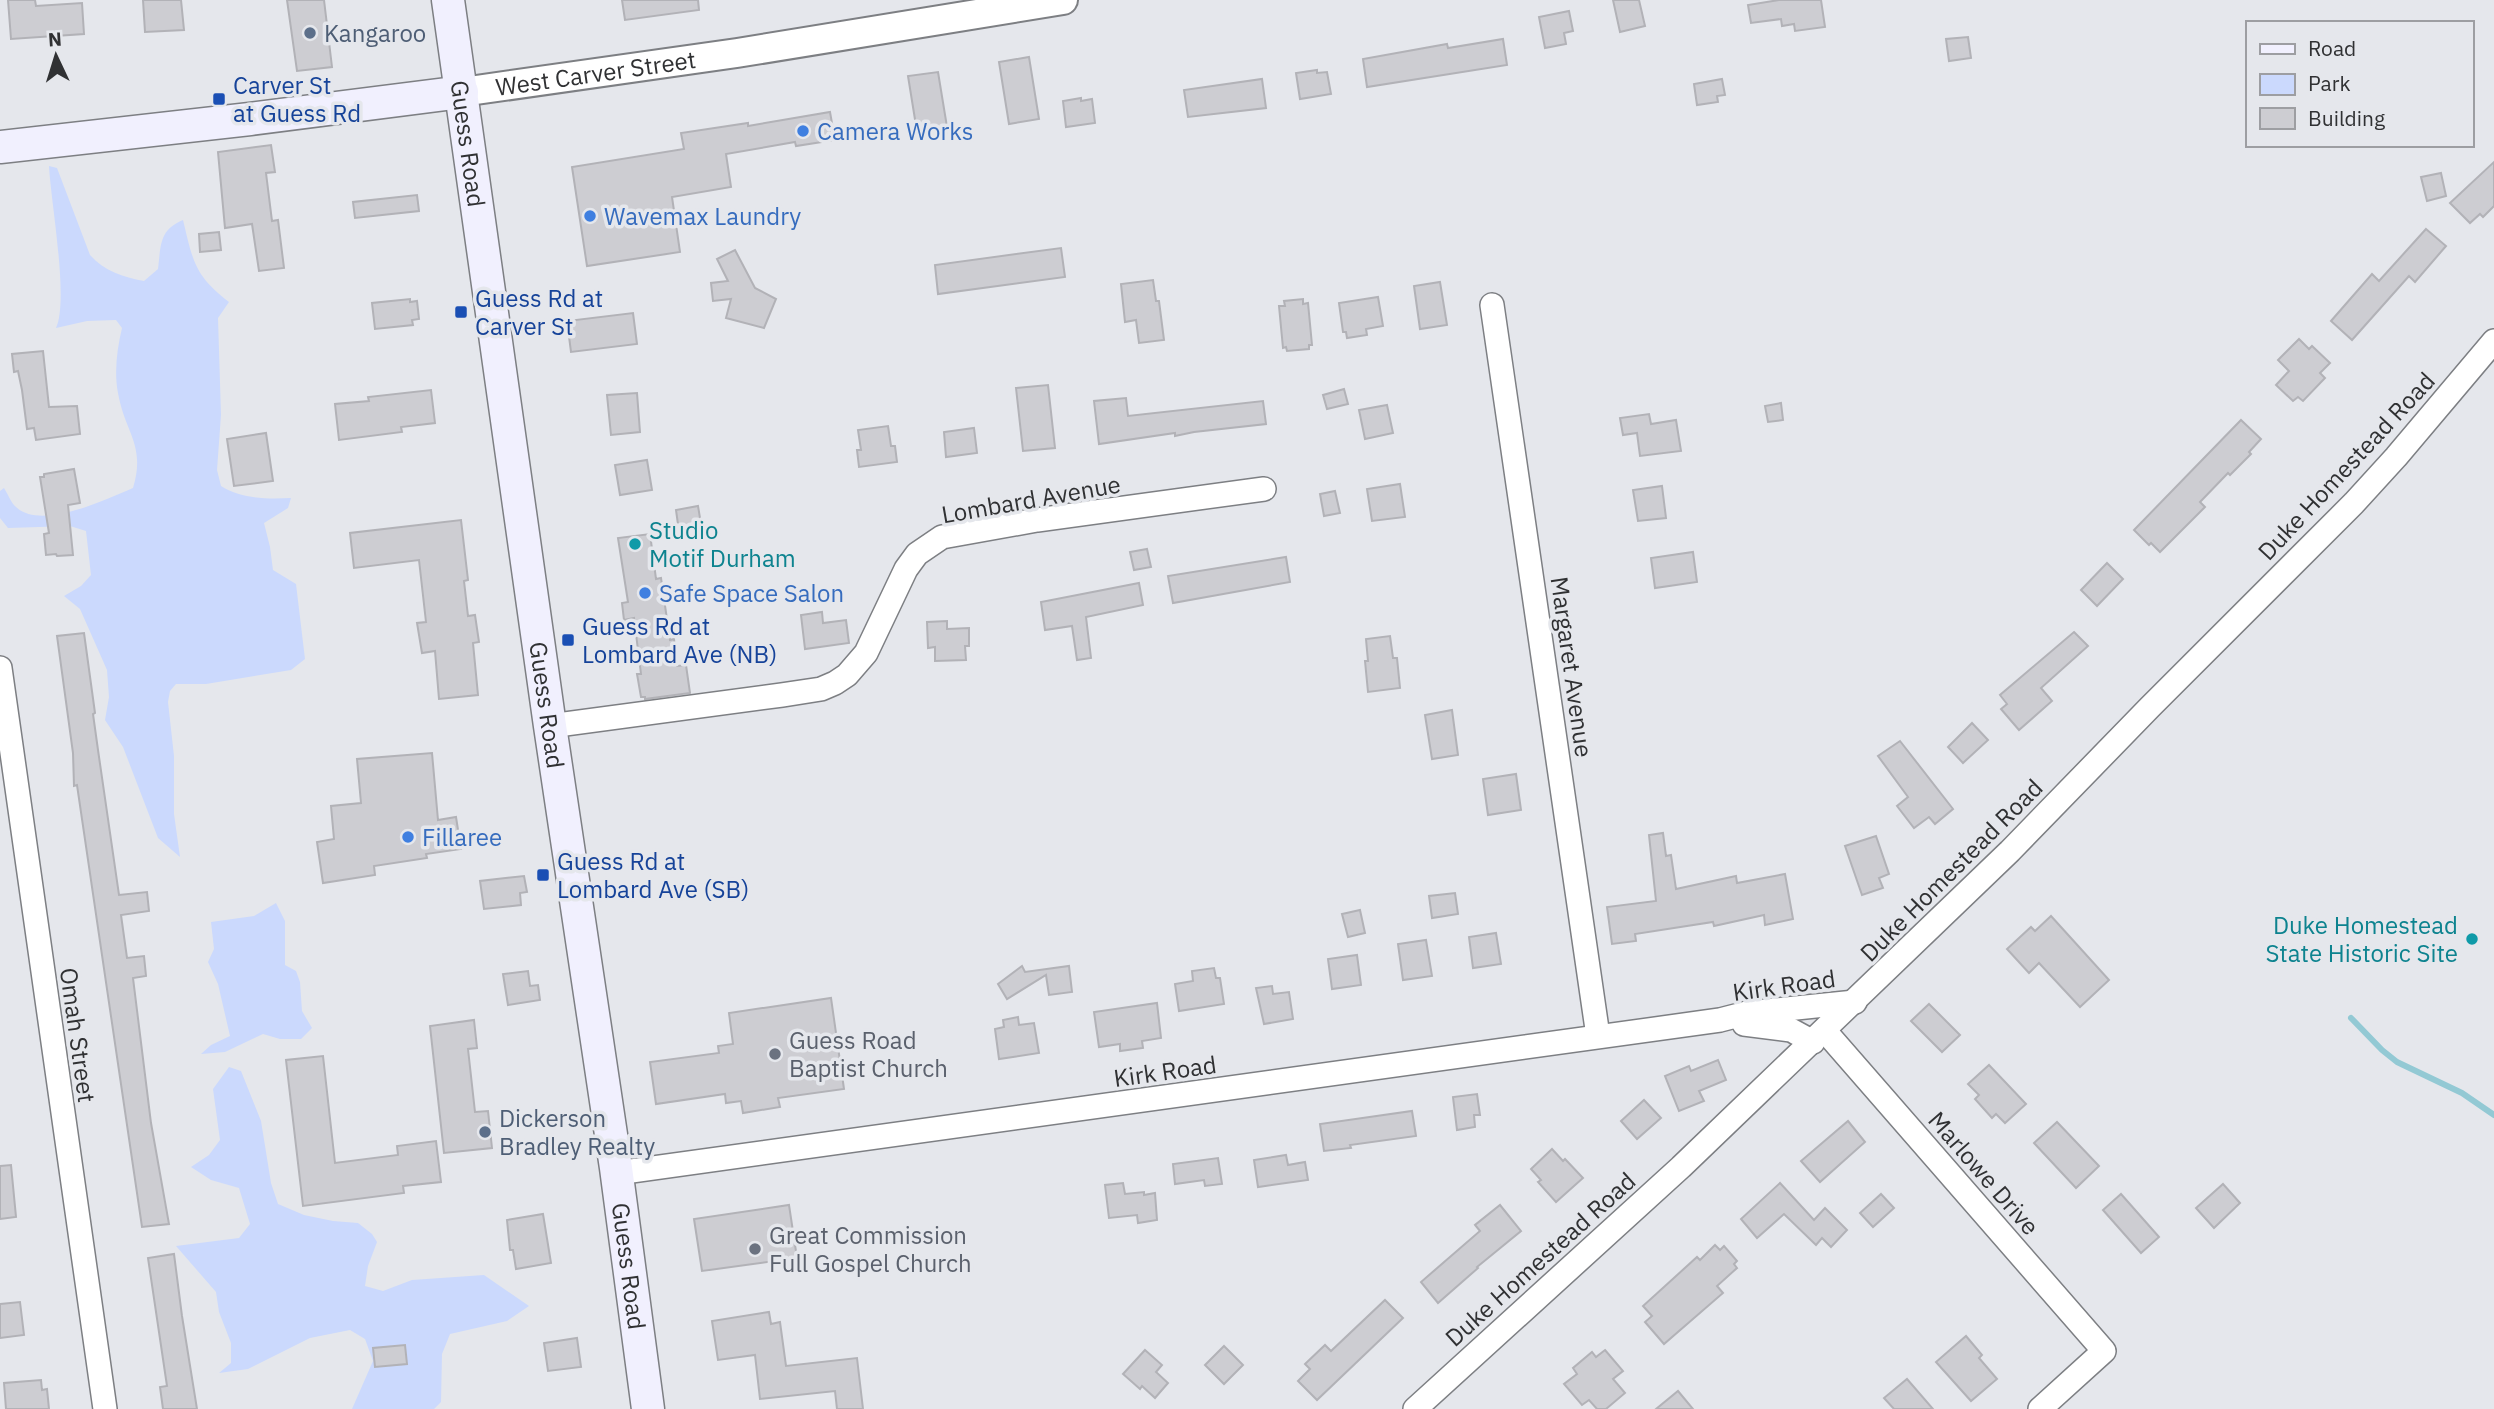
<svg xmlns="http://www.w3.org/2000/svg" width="2494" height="1409" font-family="'IBM Plex Sans',sans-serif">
<rect width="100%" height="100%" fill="#e5e7ec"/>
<!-- green -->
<g fill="#cbd9fd">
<path d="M49,166L57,168L90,255C104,271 123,277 144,281L158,269C161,245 159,230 183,220C193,261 194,275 229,302L218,318L221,415L217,470L221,486C242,499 266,499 291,498L288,508L264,523L270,547L273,570L296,584L305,659L291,670L206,684H176L170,691L168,702L174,756V814L180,857L158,838L123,747L105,720L109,697L107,670L80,609L64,596L81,586L91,575L86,531L70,526L8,528L0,518V491L4,488C8,494 11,503 16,507C41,531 107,499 133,488C146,445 125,433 118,393C114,372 117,349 122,328L116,320L87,321L56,328C69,300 51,203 49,166Z"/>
<path d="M276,903L285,921V965L296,971L300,982L302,1011L312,1028L301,1039H280L263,1034L225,1052L201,1054L211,1045L230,1036L218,984L208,962L214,949L211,922L254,916Z"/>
<path d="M229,1067L241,1071L261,1121L271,1183L278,1204L304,1215L333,1221L358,1223L372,1234L377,1242L368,1266L365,1286L383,1291L412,1280L484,1275L529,1306L507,1321L450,1334L442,1354L441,1402L434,1409H352L373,1361L365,1339L350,1330L310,1338L248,1369L219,1373L231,1363V1343L219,1312L216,1292L176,1246L239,1238L250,1224L239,1188L211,1180L191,1167L209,1155L220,1140L213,1089Z"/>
</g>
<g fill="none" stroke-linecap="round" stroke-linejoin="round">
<!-- stream -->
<path stroke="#93c9d4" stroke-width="6" d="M2351,1018L2382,1050L2397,1062L2462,1093L2494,1115"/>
</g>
<!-- building -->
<g fill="#cdcdd2" stroke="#b2b2b7" stroke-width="2">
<path d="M8,0H35L36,6L82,3L84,34L11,39Z"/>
<path d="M143,0H181L184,30L145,32Z"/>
<path d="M287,0H324L332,67L297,71Z"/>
<path d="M622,0H698L699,10L625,20Z"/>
<path d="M1613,0H1639L1645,26L1620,32Z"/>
<path d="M1779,0H1821L1825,27L1795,31L1794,24L1782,26L1781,19L1751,23L1748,5Z"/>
<path d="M1569,11L1573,31L1564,33L1566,44L1545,48L1539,17Z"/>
<path d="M1968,37L1971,58L1949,61L1946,39Z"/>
<path d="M1503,39L1507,65L1367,87L1363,59L1447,44L1448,48Z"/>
<path d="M1029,57L1039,119L1009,124L999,62Z"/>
<path d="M1317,70V73L1327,72L1331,94L1300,99L1296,73Z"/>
<path d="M938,72L948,133L918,138L908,76Z"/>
<path d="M1262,79L1266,108L1188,117L1184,90Z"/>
<path d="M1722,79L1725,95L1717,96L1718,102L1697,105L1694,84Z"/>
<path d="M1081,98V101L1092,99L1095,123L1066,127L1063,101Z"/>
<path d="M830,112L835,140L796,146L795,142L726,154L731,187L672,197L680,252L587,266L572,167L684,149L681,133L748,123V126Z"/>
<path d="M271,145L275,172L266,173L272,221L278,220L284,268L259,271L252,224L225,228L218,152Z"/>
<path d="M2494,162V206L2483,217L2480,214L2470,223L2450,203Z"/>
<path d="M2441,173L2446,196L2427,201L2421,177Z"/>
<path d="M417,195L419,211L355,218L353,202Z"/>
<path d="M2426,229L2446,246L2415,282L2409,276L2352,340L2331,321L2372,274L2379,281Z"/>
<path d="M219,232L221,250L200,252L199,234Z"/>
<path d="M1061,248L1065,277L938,294L935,265Z"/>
<path d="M735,250L755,288L776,299L764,328L726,318L731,299L713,301L711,283L728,281L717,259Z"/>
<path d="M1153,280L1156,301H1159L1164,340L1139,343L1136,320L1125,322L1121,284Z"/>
<path d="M1440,282L1447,325L1420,329L1414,286Z"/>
<path d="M1378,297L1383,326L1366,329L1367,335L1347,338L1346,332H1343L1339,303Z"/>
<path d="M410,299V302L417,301L419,319L412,320L413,325L375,329L372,303Z"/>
<path d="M1303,299V304L1308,303L1312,345H1309V349L1287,351L1286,347L1283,348L1279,306H1285L1284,301Z"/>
<path d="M633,313L637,344L571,352L567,321Z"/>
<path d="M2299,339L2309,349L2312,346L2330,363L2320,373L2325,378L2303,401L2298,397L2293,401L2276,385L2289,371L2278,360Z"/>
<path d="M43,351L49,407L77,406L80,434L36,440L34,428L27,429L22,390L18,371L14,372L12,354Z"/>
<path d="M1048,385L1055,448L1023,451L1016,388Z"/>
<path d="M1344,389L1348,404L1327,409L1323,395Z"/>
<path d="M431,390L435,423L401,427L402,432L339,440L335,404L369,401L368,397Z"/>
<path d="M637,393L640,432L611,435L607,395Z"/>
<path d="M1126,398L1128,416L1263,401L1266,424L1194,432L1175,436V433L1099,444L1094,401Z"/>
<path d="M1781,403L1783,420L1768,422L1765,406Z"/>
<path d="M1387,405L1393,433L1365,439L1359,410Z"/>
<path d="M1649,414L1651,424L1676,420L1681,451L1640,456L1637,433L1623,435L1620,418Z"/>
<path d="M2241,420L2261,439L2249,452L2251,454L2230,475L2228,473L2200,502L2205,507L2160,552L2151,543L2149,545L2134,530Z"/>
<path d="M888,426L891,446H895L897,462L859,467L857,450H861L858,430Z"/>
<path d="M974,428L977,453L946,457L944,432Z"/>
<path d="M266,433L273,481L234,486L227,439Z"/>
<path d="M647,460L652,490L620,495L615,465Z"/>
<path d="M74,469L80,503L68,505L73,555L57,556L56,554L46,555L44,534L49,533L40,477H44V474Z"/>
<path d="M1400,484L1405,517L1372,521L1367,489Z"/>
<path d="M1662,486L1666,518L1638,521L1633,490Z"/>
<path d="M1335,491L1340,513L1324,516L1320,494Z"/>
<path d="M698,506L703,536L680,539L676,510Z"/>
<path d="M461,520L468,580L464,581L468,616L475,615L479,642L473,643L478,695L439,699L435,651L422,653L417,623L426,622L419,560L354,568L350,533Z"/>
<path d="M650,534L656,579L661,578L670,640L674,639L677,666L686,665L690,693L645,699V697H641L637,674H641L634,618L624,620L622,603L628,602L618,538Z"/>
<path d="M1147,549L1151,567L1134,570L1130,552Z"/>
<path d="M1693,552L1697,582L1655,588L1651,558Z"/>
<path d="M1286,557L1290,582L1173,603L1168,576Z"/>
<path d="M2107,563L2123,579L2097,606L2081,590Z"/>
<path d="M1139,583L1143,605L1086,617L1091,658L1077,660L1072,626L1045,630L1041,602Z"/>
<path d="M822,612L823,623L846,620L849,643L805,649L801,615Z"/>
<path d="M947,621V629L969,628V646H965L966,660L935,661V647L928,648L927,622Z"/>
<path d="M2074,632L2088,646L2041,688L2052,701L2019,730L2001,709L2007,704L2000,695Z"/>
<path d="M84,633L95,713L93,714L98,750L119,895L147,892L149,911L121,915L127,958L144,956L146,976L133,978L151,1123L169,1224L142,1227L77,785L74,786L73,753L57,636Z"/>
<path d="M1390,636L1393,658H1397L1400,688L1368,692L1365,661H1368L1366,639Z"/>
<path d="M1452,710L1458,755L1432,759L1425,715Z"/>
<path d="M1972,723L1988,740L1963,763L1948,747Z"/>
<path d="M1900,741L1953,809L1935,824L1929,817L1914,828L1897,806L1908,797L1878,756Z"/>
<path d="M432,753L438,820L456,817L461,849L426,854L427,858L374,866L375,875L323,883L317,842L334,839L331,806L361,803L357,759Z"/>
<path d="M1516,774L1521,810L1488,815L1483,779Z"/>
<path d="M1663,833L1666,856L1671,855L1676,889L1736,876L1737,883L1785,874L1793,919L1765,925L1764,915L1714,926L1713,922L1635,934L1636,941L1612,944L1607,907L1656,901L1649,835Z"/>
<path d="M1876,836L1889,874L1879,878L1883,888L1862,895L1845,846Z"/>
<path d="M524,876L527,892L520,893L521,905L484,909L480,881Z"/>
<path d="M1455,893L1458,914L1432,918L1429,896Z"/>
<path d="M1360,910L1365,933L1348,937L1342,914Z"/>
<path d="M2051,916L2109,980L2080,1007L2039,963L2029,973L2007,949L2031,927L2035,931Z"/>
<path d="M1496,933L1501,964L1473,968L1469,937Z"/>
<path d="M1426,940L1432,976L1403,980L1398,944Z"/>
<path d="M1357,955L1361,985L1332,989L1328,959Z"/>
<path d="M1022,966L1025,972L1069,966L1072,992L1049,995L1046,975L1007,999L998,984Z"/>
<path d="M1214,968L1216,978H1220L1224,1004L1179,1011L1175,984L1193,981L1192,971Z"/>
<path d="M528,971L530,986L538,985L540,1000L508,1005L503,974Z"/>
<path d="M1272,986L1273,994L1289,992L1293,1019L1264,1024L1256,988Z"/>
<path d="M831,998L844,1089L778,1098L780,1107L743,1113L741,1101L726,1103L725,1094L656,1104L650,1062L719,1053L718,1046L733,1044L729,1013Z"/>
<path d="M1157,1003L1161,1038L1142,1041L1143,1048L1120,1051V1044L1099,1047L1094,1012Z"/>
<path d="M1929,1004L1960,1035L1942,1052L1911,1021Z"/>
<path d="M1018,1017L1019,1025L1034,1023L1039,1053L999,1059L995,1029L1004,1027L1003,1020Z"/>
<path d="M474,1020L477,1048L468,1049L475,1112L488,1111L492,1148L444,1153L430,1026Z"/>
<path d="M323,1056L335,1163L398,1155L397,1146L436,1141L441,1182L403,1186L404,1193L303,1206L286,1060Z"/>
<path d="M1718,1060L1726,1080L1699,1091L1704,1101L1679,1111L1665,1076L1689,1066L1691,1071Z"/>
<path d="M1989,1065L2026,1104L2005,1123L1996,1114L1992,1118L1975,1099L1979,1095L1968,1084Z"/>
<path d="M1477,1094L1480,1115H1474L1475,1127L1457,1130L1453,1097Z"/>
<path d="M1644,1100L1661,1118L1637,1139L1621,1121Z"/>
<path d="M1412,1111L1416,1136L1350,1145L1351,1148L1324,1151L1320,1124Z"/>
<path d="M1848,1121L1865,1142L1820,1182L1801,1161Z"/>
<path d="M2057,1122L2099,1166L2076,1188L2034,1143Z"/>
<path d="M1552,1149L1563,1161L1565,1159L1583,1178L1556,1202L1538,1182L1541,1180L1531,1169Z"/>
<path d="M1286,1155L1288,1165L1305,1162L1308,1180L1258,1187L1254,1160Z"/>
<path d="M1218,1158L1222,1184L1205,1186L1204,1180L1175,1184L1173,1164Z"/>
<path d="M11,1165L16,1217L0,1219V1166Z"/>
<path d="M1123,1183L1125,1194L1144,1192V1195L1155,1193L1157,1220L1138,1223L1137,1215L1109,1218L1105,1185Z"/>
<path d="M1780,1183L1814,1220L1825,1208L1847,1230L1831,1247L1822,1238L1816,1245L1784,1214L1757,1238L1741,1219Z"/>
<path d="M2223,1184L2240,1203L2214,1228L2196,1208Z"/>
<path d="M1881,1194L1894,1208L1873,1227L1860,1213Z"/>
<path d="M2121,1194L2159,1237L2141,1253L2103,1210Z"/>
<path d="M789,1205L797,1258L702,1271L694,1219Z"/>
<path d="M1500,1205L1521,1231L1477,1267L1478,1268L1438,1303L1421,1282L1480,1231L1475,1225Z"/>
<path d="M543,1214L551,1263L516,1269L513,1250H510L507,1220Z"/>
<path d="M1715,1245L1720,1250L1724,1246L1737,1261L1734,1264L1737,1268L1717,1286L1723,1293L1664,1344L1645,1322L1652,1316L1643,1306L1697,1257L1700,1260Z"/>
<path d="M174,1254L182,1316L197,1409H163L160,1387L167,1386L148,1258Z"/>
<path d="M1385,1300L1403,1318L1317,1400L1298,1381L1310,1369L1305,1364L1325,1345L1331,1351Z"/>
<path d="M20,1302L24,1335L0,1338V1304Z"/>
<path d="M769,1312L771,1324L780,1322L786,1366L857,1358L863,1409H837L835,1391L760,1399L755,1355L718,1360L712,1321Z"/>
<path d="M1966,1336L1982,1355L1979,1358L1997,1379L1971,1401L1936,1362Z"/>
<path d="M577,1338L581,1367L548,1371L544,1343Z"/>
<path d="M405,1345L407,1364L375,1367L373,1348Z"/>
<path d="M1224,1346L1243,1365L1224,1384L1205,1365Z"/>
<path d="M1145,1350L1162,1365L1156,1372L1168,1383L1155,1398L1142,1386L1140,1389L1123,1374Z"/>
<path d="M1605,1350L1623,1371L1613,1379L1625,1393L1606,1409H1597L1589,1400L1582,1405L1564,1384L1577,1374L1573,1368L1592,1352L1596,1357Z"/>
<path d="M1907,1379L1933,1409H1894L1884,1398Z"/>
<path d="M41,1380L42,1390L47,1389L49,1409H6L4,1383Z"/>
<path d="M1678,1391L1693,1409H1656Z"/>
</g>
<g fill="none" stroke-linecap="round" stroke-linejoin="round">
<defs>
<g id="minor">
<path d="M1492,305L1598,1036"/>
<path d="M0,668L105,1409"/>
<path d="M550,726L782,695L821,689L835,683L847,675L866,653L906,569L917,554L942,537L1037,520L1264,489"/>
<path d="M1744,1024L1791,1030L1813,1042"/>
<path d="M1825,1031L2104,1351L2040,1409"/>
<path d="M617,1173L1720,1020L1747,1013L1855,1002"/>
<path d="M1415,1409L1681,1167L2010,851L2150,707L2354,503L2396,457L2494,341"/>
</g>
<g id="tertiary">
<path id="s1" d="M462,92L737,53L1063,0"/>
</g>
<g id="secondary">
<path id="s2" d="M448,0L550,726L616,1168L648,1409"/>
<path d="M0,147L250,119L462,92"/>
</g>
</defs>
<!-- minor casing -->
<use href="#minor" stroke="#7d7f83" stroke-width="26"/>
<!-- tertiary casing -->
<use href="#tertiary" stroke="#7d7f83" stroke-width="32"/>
<!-- secondary casing -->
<use href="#secondary" stroke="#7d7f83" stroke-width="35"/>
<!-- minor -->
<use href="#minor" stroke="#fff" stroke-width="23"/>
<!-- tertiary -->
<use href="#tertiary" stroke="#fff" stroke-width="28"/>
<!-- secondary -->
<use href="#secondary" stroke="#f1f0fe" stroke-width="32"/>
</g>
<!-- markers -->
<g fill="#5c6f8a" stroke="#e5e7ec" stroke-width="2.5">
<circle cx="310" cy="33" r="7"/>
<circle cx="485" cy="1132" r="7"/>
</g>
<g fill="#1a4fb4" stroke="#e5e7ec" stroke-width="2.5">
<rect x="212" y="92" width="14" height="14" rx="3.5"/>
<rect x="454" y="305" width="14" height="14" rx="3.5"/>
<rect x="561" y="633" width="14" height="14" rx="3.5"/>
<rect x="536" y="868" width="14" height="14" rx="3.5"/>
</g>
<g fill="#3f7fe0" stroke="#e5e7ec" stroke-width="2.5">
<circle cx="803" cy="131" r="7"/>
<circle cx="590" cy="216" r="7"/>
<circle cx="645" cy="593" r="7"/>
<circle cx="408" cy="837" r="7"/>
</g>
<g fill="#0f9aa8" stroke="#e5e7ec" stroke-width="2.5">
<circle cx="635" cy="544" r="7"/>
<circle cx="2472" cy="939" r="7"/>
</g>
<g fill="#6b7280" stroke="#e5e7ec" stroke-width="2.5">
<circle cx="775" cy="1054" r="7"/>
<circle cx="755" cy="1249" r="7"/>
</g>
<g text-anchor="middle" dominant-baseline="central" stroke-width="7" stroke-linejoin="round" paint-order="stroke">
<!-- service labels -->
<g font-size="24" fill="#4e5e75" stroke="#e5e7ec" text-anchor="start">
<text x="324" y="33">Kangaroo</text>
<text x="499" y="1118">Dickerson<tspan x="499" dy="28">Bradley Realty</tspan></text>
</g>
<!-- street labels -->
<g font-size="24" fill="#303133" stroke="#e5e7ec">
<text stroke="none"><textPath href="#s1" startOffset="135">West Carver Street</textPath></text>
<text stroke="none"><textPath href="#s2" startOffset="145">Guess Road</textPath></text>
<text transform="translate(2346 466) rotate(-47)">Duke Homestead Road</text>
<text transform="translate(1031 499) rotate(-10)">Lombard Avenue</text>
<text transform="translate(1572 667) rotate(82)">Margaret Avenue</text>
<text stroke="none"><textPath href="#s2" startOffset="712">Guess Road</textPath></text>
<text transform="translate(1951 870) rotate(-45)">Duke Homestead Road</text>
<text transform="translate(1784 985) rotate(-8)">Kirk Road</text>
<text transform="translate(78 1035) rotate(82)">Omah Street</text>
<text transform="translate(1165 1071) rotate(-8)">Kirk Road</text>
<text transform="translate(1984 1173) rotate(49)">Marlowe Drive</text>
<text transform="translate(1540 1259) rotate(-42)">Duke Homestead Road</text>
<text stroke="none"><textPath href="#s2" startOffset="1279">Guess Road</textPath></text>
</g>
<!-- transit labels -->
<g font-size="24" fill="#164399" stroke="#e5e7ec" text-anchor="start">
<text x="233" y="85">Carver St<tspan x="233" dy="28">at Guess Rd</tspan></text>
<text x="475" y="298">Guess Rd at<tspan x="475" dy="28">Carver St</tspan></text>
<text x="582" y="626">Guess Rd at<tspan x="582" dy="28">Lombard Ave (NB)</tspan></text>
<text x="557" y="861">Guess Rd at<tspan x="557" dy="28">Lombard Ave (SB)</tspan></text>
</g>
<!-- shop labels -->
<g font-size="24" fill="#366cbe" stroke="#e5e7ec" text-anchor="start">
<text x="817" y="131">Camera Works</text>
<text x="604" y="216">Wavemax Laundry</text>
<text x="659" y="593">Safe Space Salon</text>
<text x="422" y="837">Fillaree</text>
</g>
<!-- culture labels -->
<g font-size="24" fill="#0d838f" stroke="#e5e7ec" text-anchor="start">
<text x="649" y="530">Studio<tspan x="649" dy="28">Motif Durham</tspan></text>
<text x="2458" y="925" text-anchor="end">Duke Homestead<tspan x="2458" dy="28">State Historic Site</tspan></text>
</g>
<!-- worship labels -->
<g font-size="24" fill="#5b616d" stroke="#e5e7ec" text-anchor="start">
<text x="789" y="1040">Guess Road<tspan x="789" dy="28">Baptist Church</tspan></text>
<text x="769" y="1235">Great Commission<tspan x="769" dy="28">Full Gospel Church</tspan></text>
</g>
</g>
<!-- legend -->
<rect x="2246" y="21" width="228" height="126" fill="#e5e7ec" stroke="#9d9ea2" stroke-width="2"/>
<rect x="2260" y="44" width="35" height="10" fill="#f1f0fe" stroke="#9d9ea2" stroke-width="2"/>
<text x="2308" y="56" font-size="21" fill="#303133">Road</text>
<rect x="2260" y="74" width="35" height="21" fill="#cbd9fd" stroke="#9d9ea2" stroke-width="2"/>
<text x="2308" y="91" font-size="21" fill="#303133">Park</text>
<rect x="2260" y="108" width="35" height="21" fill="#cdcdd2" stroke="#9d9ea2" stroke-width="2"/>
<text x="2308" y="126" font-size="21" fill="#303133">Building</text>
<!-- north arrow -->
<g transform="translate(56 56) rotate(356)" stroke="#e5e7ec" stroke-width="5" paint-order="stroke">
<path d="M0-5L12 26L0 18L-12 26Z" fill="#303133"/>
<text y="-10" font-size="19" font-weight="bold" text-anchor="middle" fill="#303133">N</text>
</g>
</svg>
